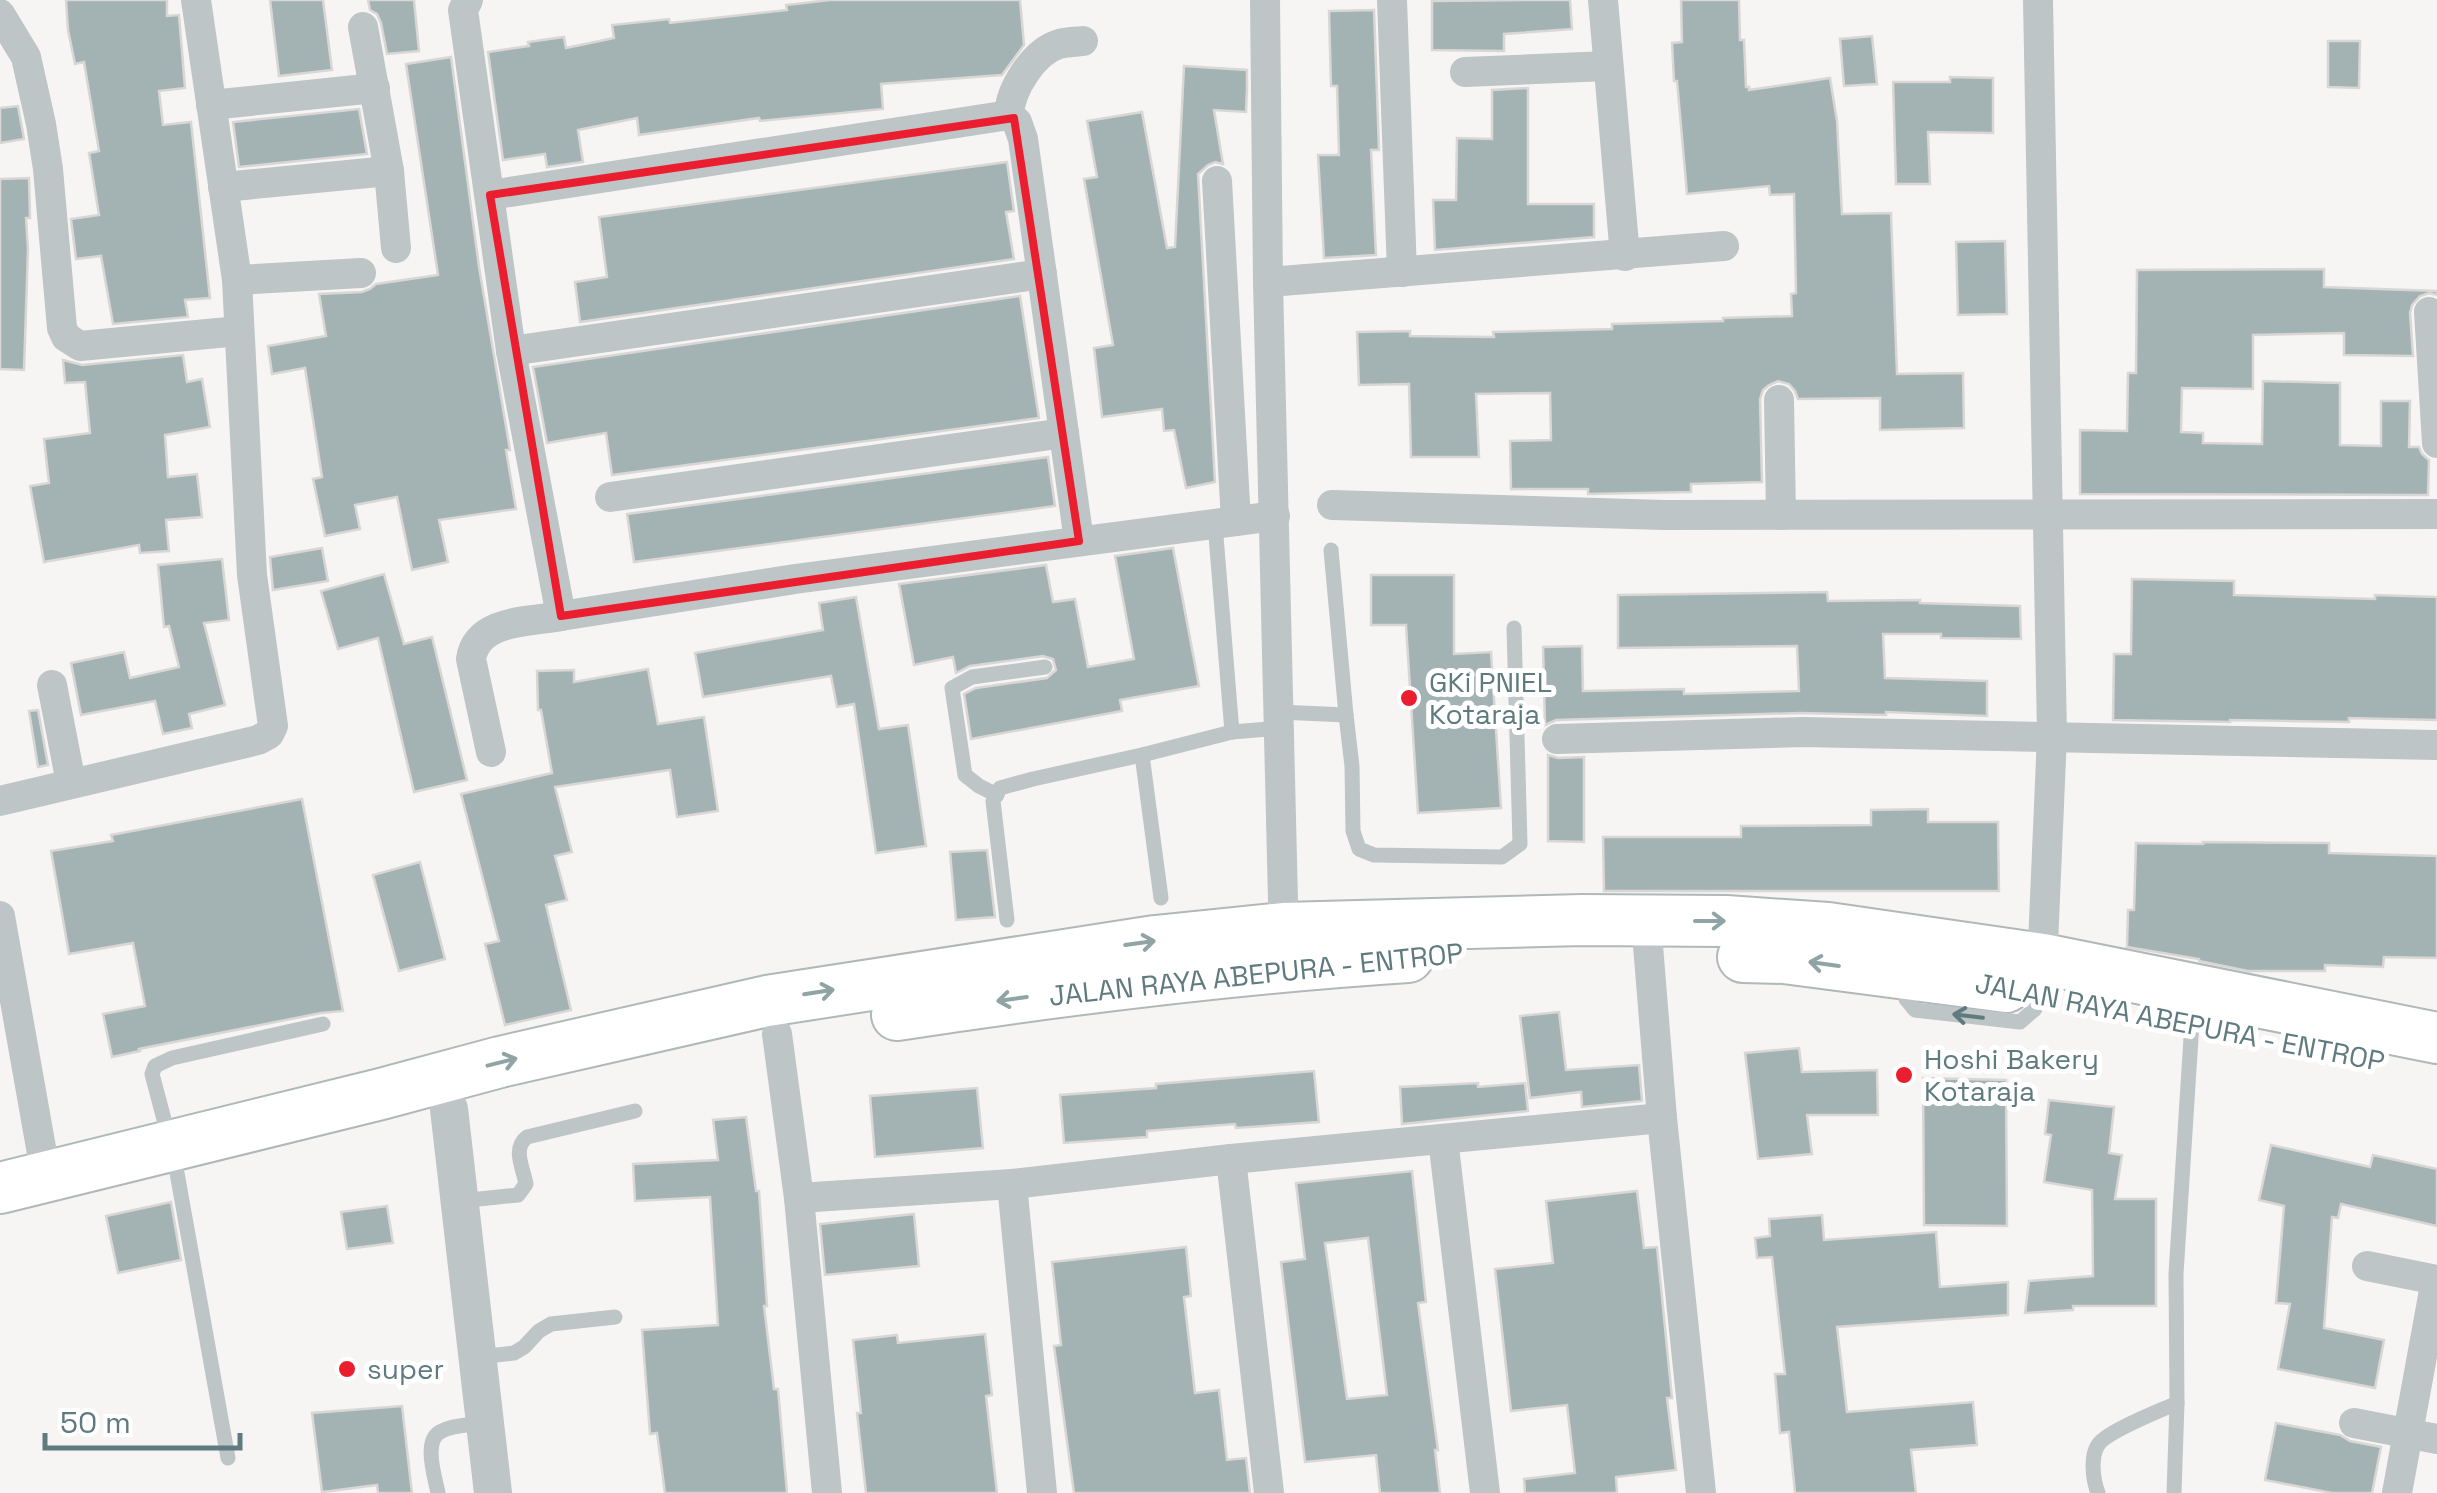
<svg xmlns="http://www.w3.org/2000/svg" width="2437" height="1493" font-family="'Space Grotesk',sans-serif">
<rect width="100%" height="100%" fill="#f7f5f3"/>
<!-- building -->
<g fill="#a3b2b3" stroke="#d8d7d5" stroke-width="2.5" fill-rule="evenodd">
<path d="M66,0H167V16L179,15L185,88L159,91L163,125L191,122L210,298L185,300L188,317L113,324L101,256L76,259L71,219L99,215L89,153L99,151L84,62L75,64L68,30Z"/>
<path d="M270,0H323L332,70L279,76Z"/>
<path d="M368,0H414L419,51L387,54L381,23L377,14L370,10Z"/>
<path d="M830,0H1020L1024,45L1002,75L881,84L883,109L760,121L759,118L639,135L637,118L578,130L583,162L547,167L545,154L503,160L488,52L529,46L528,42L564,37L566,48L614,38L612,25L669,19L670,23L787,10L786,5Z"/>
<path d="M1529,0H1570L1572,29L1504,34V51L1432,50V1Z"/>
<path d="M1681,0H1739L1740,40H1744L1746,87H1749V90L1830,78L1837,121L1842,214L1891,213L1897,374L1963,373L1964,428L1880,430V398L1798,399L1795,391L1789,384L1778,381L1769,385L1763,390L1760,399L1762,482L1691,484V492L1588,494V489H1511L1510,441L1551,440L1550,393L1476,394L1479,457H1411L1409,384L1359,385L1357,332L1410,331V336L1494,337L1493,332L1612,329V324L1723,321V318L1792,316L1791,294L1796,293L1794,194L1770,195L1769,186L1687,194L1677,81H1674L1672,43L1682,42Z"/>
<path d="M1374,10L1379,150H1371L1376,255L1324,258L1318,155H1339L1337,86H1331L1329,11Z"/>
<path d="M1872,36L1877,84L1844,86L1840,39Z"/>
<path d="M2328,41H2360L2359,88L2328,87Z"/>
<path d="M451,57L479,267L510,450H506L516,509L439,520L448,562L412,570L397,497L355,505L360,529L325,536L313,479L322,477L305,368L272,374L268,346L326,336L319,294L362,292L370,289L376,284L438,275L406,64Z"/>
<path d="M1184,66L1247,70V89L1246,112L1214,110L1223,164L1215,162L1208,165L1198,174L1215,482L1186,488L1174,430L1164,431L1162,409L1102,417L1094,348L1113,345L1084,179L1097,177L1087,121L1142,112L1167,248L1175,247Z"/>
<path d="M1950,77L1993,78V133L1928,132L1930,184H1896L1893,82H1950Z"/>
<path d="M1528,88V204H1594V237L1435,250L1433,200H1456L1457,138L1492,139V90Z"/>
<path d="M18,106L24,139L0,143V108Z"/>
<path d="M359,109L367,154L239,167L233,122Z"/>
<path d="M1007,162L1014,211L1006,212L1014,259L580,322L575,282L607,277L599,217Z"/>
<path d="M29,178L30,218H26L28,249L24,370L0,369V179Z"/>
<path d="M2005,241L2007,314L1958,315L1956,242Z"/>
<path d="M2324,269V287L2437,291V295L2429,293L2420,296L2412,305L2410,313L2413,356L2344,355V333L2253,335V389L2182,388L2181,432L2203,433V443L2262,444L2263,381L2340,383V445L2381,446V401H2410L2409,447H2419L2422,454L2429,460L2428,495L2080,494V430L2127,431L2128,373H2136L2137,270Z"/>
<path d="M1020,296L1039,418L612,475L606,433L547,443L533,367Z"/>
<path d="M183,355L187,382L202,379L210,427L165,435L168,477L197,474L202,517L166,520L169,551L140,553L139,545L44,562L30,486L49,483L44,439L90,433L85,382L65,383L63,360L82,365Z"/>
<path d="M1048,457L1055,506L634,562L627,514Z"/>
<path d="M322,548L328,581L273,590L270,557Z"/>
<path d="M1173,548L1199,686L1120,700L1122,711L971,739L964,694L976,688L1047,678L1056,670L1053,659L1043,656L970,666L956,673L953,657L914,665L899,584L1046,565L1053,602L1075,599L1088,667L1134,659L1115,556Z"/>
<path d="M222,559L229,620L204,623L225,705L189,714L192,728L163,734L155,701L81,715L71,663L124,652L130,678L179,667L169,626L164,627L158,565Z"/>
<path d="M384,574L404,644L432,637L467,780L414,792L378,638L338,649L321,591Z"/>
<path d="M1371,575H1454V654L1491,652L1501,808L1418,813L1406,625H1371Z"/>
<path d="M2132,579L2234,581V595L2375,599V595L2437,597V720L2349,718V722L2230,720V722L2113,720L2114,654H2131Z"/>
<path d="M1827,592L1828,601L1920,600V603L2020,606L2021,639L1941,638V634H1883L1885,678L1987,681V716L1886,712V715L1801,713L1556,720L1545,725L1543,647L1582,646L1583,691L1684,689V694L1799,691L1797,646L1618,648V595Z"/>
<path d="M856,597L879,729L908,725L926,846L876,853L854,704L837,707L831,676L703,697L695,653L823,630L819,603Z"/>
<path d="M648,669L658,724L704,717L718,811L677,817L670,770L555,787L572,852L555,856L567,900L546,905L571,1010L505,1025L485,944L499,941L461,794L552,773L541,710H538L537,671L574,670V682Z"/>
<path d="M38,710L48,765L38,767L29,711Z"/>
<path d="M1548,755L1558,758L1584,757V842L1548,841Z"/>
<path d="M302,799L343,1011L321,1013L139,1049L140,1051L112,1057L103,1014L145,1006L133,943L69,954L51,851L113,841L111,835Z"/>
<path d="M1928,809V822H1998L1999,891H1604L1603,837H1741V826L1871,825V810Z"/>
<path d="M2203,842L2329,843V853L2437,856V958L2384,957L2383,967L2325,965V971H2248L2199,961V959L2127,947L2128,910H2134L2136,843L2203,844Z"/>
<path d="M987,850L995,917L956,920L950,852Z"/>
<path d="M420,862L445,959L399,971L373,875Z"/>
<path d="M1559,1012L1566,1070L1639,1065L1642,1101L1582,1107L1581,1092L1530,1098L1520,1016Z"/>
<path d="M1799,1048L1802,1072L1877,1070L1878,1115H1807L1812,1154L1758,1159L1745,1053Z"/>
<path d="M1314,1071L1319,1122L1236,1128L1235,1124L1147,1131V1137L1064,1143L1060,1095L1156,1088V1084Z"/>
<path d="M1923,1078L2006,1080L2007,1226L1924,1225Z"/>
<path d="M1478,1083V1087L1525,1083L1528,1111L1402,1124L1400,1087Z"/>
<path d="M977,1088L983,1148L875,1157L870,1096Z"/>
<path d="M2049,1100L2114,1107L2109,1153L2122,1155L2115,1199H2156V1306H2073V1310L2025,1313L2029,1281L2093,1276L2092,1190L2044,1182L2051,1135L2045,1134Z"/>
<path d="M746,1117L756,1191H759L767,1306H764L774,1389H778L787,1493H665L657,1433L650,1434L642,1330L718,1325L710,1197L635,1201L633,1164L718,1160L713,1120Z"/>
<path d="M2271,1145L2370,1167L2373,1155L2437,1169V1226L2341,1204L2338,1218L2332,1217L2324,1328L2384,1340L2375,1388L2278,1369L2290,1304L2276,1303L2284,1206L2259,1200Z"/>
<path d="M1412,1171L1426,1302L1418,1303L1438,1450H1435L1440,1493H1380L1376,1455L1305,1462L1281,1262L1305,1259L1296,1183ZM1368,1238L1387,1395L1347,1399L1325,1243Z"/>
<path d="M1637,1191L1644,1248L1657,1247L1672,1398H1667L1676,1470L1616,1477L1617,1493H1525L1524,1479L1575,1473L1567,1405L1511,1411L1495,1269L1553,1263L1546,1201Z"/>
<path d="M171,1202L181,1260L118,1273L106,1216Z"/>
<path d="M387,1206L393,1243L347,1249L341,1212Z"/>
<path d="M914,1214L919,1266L825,1275L820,1224Z"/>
<path d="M1822,1215L1824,1240L1936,1232L1940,1287L2008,1282V1315L1837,1327L1847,1412L1973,1402L1977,1445L1911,1450L1916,1493H1795L1789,1432L1780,1433L1775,1374H1785L1772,1257L1757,1258L1755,1238L1770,1236L1769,1219Z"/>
<path d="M1186,1247L1191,1296L1184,1297L1195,1393L1219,1390L1227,1460L1246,1458L1250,1493H1074L1054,1346L1061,1345L1052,1262Z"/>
<path d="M985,1334L992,1395L986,1396L997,1493H866L857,1413H861L853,1340L897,1335L898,1343Z"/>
<path d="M402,1406L412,1493H378L377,1485L322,1492L312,1413Z"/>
<path d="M2276,1423L2340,1435L2350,1441L2381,1447L2372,1493H2332L2265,1480Z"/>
</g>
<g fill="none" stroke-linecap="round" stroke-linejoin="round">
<defs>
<g id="trunk">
<path d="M1743,957L1784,958L2006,987"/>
<path d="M897,1015C1067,989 1237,968 1408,957"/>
<path d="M0,1188L381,1094L500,1062L767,1001L1155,941L1283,928L1582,920L1726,921L1828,928L2043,959L2437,1038"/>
</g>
</defs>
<!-- trunk casing -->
<use href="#trunk" stroke="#b0b8b9" stroke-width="54"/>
<!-- service -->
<g stroke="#bdc5c6" stroke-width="15">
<path d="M1215,524L1232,732L1280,728"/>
<path d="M1279,712L1346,715L1331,550"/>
<path d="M1346,715L1352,766L1353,831L1359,849L1374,855L1502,857L1520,844L1514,628"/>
<path d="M1142,755L1161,898"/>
<path d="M997,795L979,786L965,775L952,688L972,677L1045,667"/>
<path d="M1007,920L993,801L1000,788L1033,779L1142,755L1232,732"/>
<path d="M1905,982L1906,999L1915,1010L2020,1022L2035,1009L2041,991"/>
<path d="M170,1142L152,1074L155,1066L172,1058L323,1024"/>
<path d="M177,1173L228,1458"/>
<path d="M460,1201L518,1195L526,1184C523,1168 512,1148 527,1137L635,1111"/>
<path d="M479,1357L514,1353L524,1347L539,1331L551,1324L615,1317"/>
<path d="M438,1493C435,1477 422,1439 442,1431C453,1425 470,1425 483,1423"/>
<path d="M2098,1493C2093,1480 2090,1457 2098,1445C2107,1431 2160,1411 2177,1403"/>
<path d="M2174,1493L2177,1403L2176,1274L2192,1022"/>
</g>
<!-- minor -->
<g stroke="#bdc5c6" stroke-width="30">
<path d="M468,0L463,10L511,351L561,616L795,579L1275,516"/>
<path d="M1265,0L1268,282L1284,942"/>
<path d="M1392,0L1402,272"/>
<path d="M1603,0L1625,256"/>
<path d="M2038,0L2052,735L2041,991"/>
<path d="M0,14L26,57L41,124L48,169L62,328L66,337L80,346L239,331"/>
<path d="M363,27L389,171L396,248"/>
<path d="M1465,72L1607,66"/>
<path d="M211,105L375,88"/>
<path d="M1217,181L1236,521"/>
<path d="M223,187L389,171"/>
<path d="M490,195L1009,115"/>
<path d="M237,280L361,273"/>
<path d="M1268,282L1724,246"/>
<path d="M2429,312L2437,443"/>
<path d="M511,351L1042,274"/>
<path d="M1779,400L1781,515"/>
<path d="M610,497L1064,433"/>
<path d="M1332,505L1664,515L2437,514"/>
<path d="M1079,541L1023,139L1017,122L1009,115C1010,90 1033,52 1059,44C1066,42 1076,42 1083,41"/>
<path d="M52,685L71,783"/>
<path d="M1557,739L1802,732L2437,745"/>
<path d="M491,752L471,659C477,619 530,622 561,616"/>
<path d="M0,801L258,740L269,734L273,726L252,575L237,280L196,0"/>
<path d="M0,916L46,1176"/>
<path d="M1646,921L1662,1118L1701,1493"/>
<path d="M777,1034L799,1198L827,1493"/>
<path d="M1443,1139L1485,1493"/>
<path d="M1231,1159L1269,1493"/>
<path d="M1012,1184L1042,1493"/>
<path d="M799,1198L1012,1184L1231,1159L1662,1118"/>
<path d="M2367,1266L2437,1280"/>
<path d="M2354,1423L2437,1439"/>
<path d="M2397,1493L2436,1280"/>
</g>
<!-- tertiary -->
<path stroke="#bdc5c6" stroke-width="38" d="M449,1109L493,1493"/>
<!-- trunk -->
<use href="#trunk" stroke="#fff" stroke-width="50"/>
</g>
<!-- one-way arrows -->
<defs><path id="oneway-shaft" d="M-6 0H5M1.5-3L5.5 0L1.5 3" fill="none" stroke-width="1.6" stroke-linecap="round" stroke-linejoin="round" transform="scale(2.5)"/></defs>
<g stroke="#90a3a5">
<use href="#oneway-shaft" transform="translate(1710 921)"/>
<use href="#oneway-shaft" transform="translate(1140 943) rotate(-8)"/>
<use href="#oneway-shaft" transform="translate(1824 964) rotate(-172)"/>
<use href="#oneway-shaft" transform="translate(819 992) rotate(-9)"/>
<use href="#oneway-shaft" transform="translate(1012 999) rotate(172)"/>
<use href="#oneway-shaft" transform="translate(502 1062) rotate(-14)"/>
</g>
<use stroke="#607b7f" href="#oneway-shaft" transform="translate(1968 1016) rotate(-173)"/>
<!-- marked area -->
<path fill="none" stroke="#eb1e2f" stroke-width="8" stroke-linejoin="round" d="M1014,118L1079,541L561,616L490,195Z"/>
<!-- markers -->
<g fill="#eb1e2f" stroke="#fff" stroke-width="4">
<circle cx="1409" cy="698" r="10"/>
<circle cx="1904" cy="1075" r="10"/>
<circle cx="347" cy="1369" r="10"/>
</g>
<g text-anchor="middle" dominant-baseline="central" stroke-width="10" stroke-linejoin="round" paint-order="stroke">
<!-- poi labels -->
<g font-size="28" fill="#607b7f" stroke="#fff" text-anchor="start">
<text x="1429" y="682">GKi PNIEL<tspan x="1429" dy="32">Kotaraja</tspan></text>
<text x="1924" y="1059">Hoshi Bakery<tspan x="1924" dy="32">Kotaraja</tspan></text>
<text x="367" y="1369">super</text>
</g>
<!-- street labels -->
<g font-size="28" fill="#607b7f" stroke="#fff">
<text transform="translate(1256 974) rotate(-6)">JALAN RAYA ABEPURA - ENTROP</text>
<text transform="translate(2180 1022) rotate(11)">JALAN RAYA ABEPURA - ENTROP</text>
</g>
</g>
<!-- scale -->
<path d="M45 1433v15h195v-15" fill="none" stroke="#607b7f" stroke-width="5"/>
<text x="60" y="1433" font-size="30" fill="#607b7f" stroke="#ffffff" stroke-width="8" paint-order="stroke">50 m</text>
</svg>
